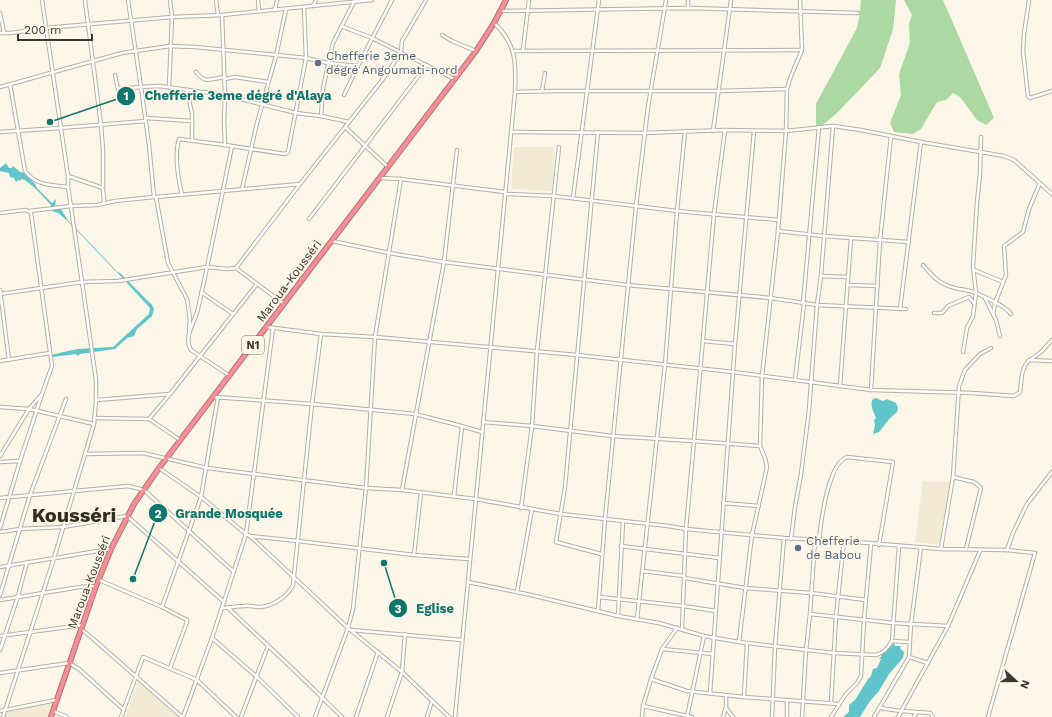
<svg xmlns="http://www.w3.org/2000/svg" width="1052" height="717" font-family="'Work Sans',sans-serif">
<rect width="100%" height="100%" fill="#fbf6e7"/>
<!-- built -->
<g fill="#f2ead5">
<path d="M514,147H555L552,191L511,189Z"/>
<path d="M923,481L951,482L941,545L915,542Z"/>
<path d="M138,681L178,717H125Z"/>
<path d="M55,701L49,717H4L6,709Z"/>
</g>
<!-- green -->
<g fill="#abd9a1">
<path d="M861,0H896L893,29L880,68L839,111L816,131V104L857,28L860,13Z"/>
<path d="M904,0H943L994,118L986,125L977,120L960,97L953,93L946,100L937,102L921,129L913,134L894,132L890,123L901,95L899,74L910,43L909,24L912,15Z"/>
</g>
<!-- water -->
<g fill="#5fc5cb">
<path d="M6,163L9,168H12L13,166L20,172L25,173L35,184L37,188L52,203L56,199L55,206H59L69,222L58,213L50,210L51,205C42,195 33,185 23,179V180L21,179L20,181L18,180L16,182L14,178L10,177L9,173L0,171V168Z"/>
<path d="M116,271L120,273L152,305L154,309L152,316L137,329L134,336L127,338L115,349L80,354L78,356L76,354L53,357L52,355L55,354L77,349L113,347L149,314L150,309L149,307Z"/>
<path d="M876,398L883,401L887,399L896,403L898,408L897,412L890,418L879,432L873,434L875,425L874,420L876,418C874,412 869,405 873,399Z"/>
<path d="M894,643L895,646H901L900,648L904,652L903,658L889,674L879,691L870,701L860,717H843L849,712V705L855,700L868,679L871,676L873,669L877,668L881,659L879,658L882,656L881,655L885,649L890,647Z"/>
</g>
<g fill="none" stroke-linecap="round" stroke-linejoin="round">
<!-- stream -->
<g stroke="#5fc5cb" stroke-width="1">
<path d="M68,221L73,226"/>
<path d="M75,228L116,271"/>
</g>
<defs>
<g id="street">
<path d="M128,0L141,87L159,86L225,95L296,113L321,116L323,88L333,43L355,0"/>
<path d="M216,0L218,15"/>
<path d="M258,0L259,11"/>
<path d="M1029,0L1024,34L1023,51L1028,96L1030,98L1033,97L1052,91"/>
<path d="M313,6L316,0"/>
<path d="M688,8V0"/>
<path d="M275,10L277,0"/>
<path d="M501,11L688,8L858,13"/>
<path d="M0,13L4,33"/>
<path d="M222,15L225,95L224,121L225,145L285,154L288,152L306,58L304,7"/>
<path d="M341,26L372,38L454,79"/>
<path d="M0,33H11L45,28L172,17L222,15L372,0"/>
<path d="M442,35L452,41L476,51"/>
<path d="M523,50L529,0"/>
<path d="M513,51L802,50"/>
<path d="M196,72C205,84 210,79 225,77"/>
<path d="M115,75L118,89L141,87L149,145L154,197H156L168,263L187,299L190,319L189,331"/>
<path d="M225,79L235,77L268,82"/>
<path d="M10,84L25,171C36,186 52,185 68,187V176L42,0"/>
<path d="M0,87L122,53L170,46L195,47L306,58L328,63L358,66L392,0"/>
<path d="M169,87L172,17L170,0"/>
<path d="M542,91L545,73"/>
<path d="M515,92L553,91H718L787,89"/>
<path d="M344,95L358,66"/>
<path d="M321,116L349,122"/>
<path d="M146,118L192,121V114L187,90"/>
<path d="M345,127L388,167"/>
<path d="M725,130L714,214L694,441L760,446L762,376L778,231L786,131L787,89L791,76L802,50L800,0"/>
<path d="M713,131L731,0"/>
<path d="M0,132L60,128L146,121"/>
<path d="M511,132L644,133L725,130L786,131L833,126L861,130L921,142L1004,156L1014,160L1052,194"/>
<path d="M598,132L565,487L556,542L601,554"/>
<path d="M192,140V121"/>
<path d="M68,176L103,188V150L101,125L85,0"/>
<path d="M380,178L401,179L505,192"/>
<path d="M103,188L104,203"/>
<path d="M242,189L257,123L276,56L286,9"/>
<path d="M505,194L554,196L677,211L779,220"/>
<path d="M182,195C178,178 174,156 179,139L225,145"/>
<path d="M156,197L300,184"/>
<path d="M573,198L599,0"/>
<path d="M30,211L71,206L97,205L115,201L154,197"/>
<path d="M0,213L26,210L31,213L52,366L42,394L29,409L0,456"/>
<path d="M309,219L427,65"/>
<path d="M778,231L823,236L909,242"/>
<path d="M332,241L389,253L444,262L627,285L771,298L817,305L906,309"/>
<path d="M923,265C930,273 936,281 946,285C956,290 967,289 976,293C987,298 1004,305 1011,314"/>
<path d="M236,268L284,304"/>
<path d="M974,270L1003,282"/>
<path d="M821,276L848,277"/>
<path d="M847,285L878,286"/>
<path d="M0,290L9,360"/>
<path d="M201,292L233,314"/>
<path d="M0,294L82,282L68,187"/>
<path d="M985,298L996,320L1000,336"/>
<path d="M803,304L819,127"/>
<path d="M900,309L921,142"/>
<path d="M934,313H942L948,306L969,297L974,303"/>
<path d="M993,315L995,303L1006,275L1004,246L1023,232L1029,209L1040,183"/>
<path d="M267,327L321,334L375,337L577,355L733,372L871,390L972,393L1014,396L1020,392C1022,380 1020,370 1029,360L1052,361"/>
<path d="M703,341L735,344"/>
<path d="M963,352L967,328L973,316L976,293L973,266L977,202L980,174L981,137"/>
<path d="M1030,360L1041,352L1052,340"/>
<path d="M0,361L50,353"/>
<path d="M230,376L191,350C183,337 195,322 198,309C210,255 221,200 232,146"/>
<path d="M795,380L804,304"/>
<path d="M840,386L851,238"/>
<path d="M871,390L880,240L891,136"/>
<path d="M214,397L312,404L415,414L454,424L482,432"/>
<path d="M96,400L170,394"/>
<path d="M0,407L29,409L94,424"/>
<path d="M94,418L149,419L180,440"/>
<path d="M149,419L170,394L257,284"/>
<path d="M483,422L532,426L612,436L694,441L686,529L682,629"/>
<path d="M85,454L143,453L207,468L366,488L402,490L475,499L561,514L668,526L686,529L784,538L844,541L941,549L1007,550L1035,553L988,717"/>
<path d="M0,462L20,461"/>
<path d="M159,468L201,497L246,534L250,536L298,541L414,555L469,559"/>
<path d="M953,477L974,482L981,488L966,549"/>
<path d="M402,490L444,262L457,150"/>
<path d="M454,496L462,426"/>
<path d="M0,498L128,486L144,490L234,572"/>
<path d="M723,503L759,506"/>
<path d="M521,508L532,426L537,351L559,147"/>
<path d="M0,528L20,461L42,394"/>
<path d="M0,532L20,529L63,527L127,516L224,602"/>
<path d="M250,536L348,628L402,672L449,717"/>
<path d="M791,539L795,507L801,474L809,410L817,305L821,276L833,126"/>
<path d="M819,540C821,521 828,464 847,457L893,462L879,545"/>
<path d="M621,546L719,558"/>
<path d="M941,549L953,477L959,386L965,370L980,354L991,348"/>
<path d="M1007,550L1013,533L1027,504L1052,472"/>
<path d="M414,555L421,492"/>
<path d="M0,567L110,549"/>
<path d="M642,571L684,576"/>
<path d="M684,578L745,588L811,593L866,600"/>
<path d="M99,580L162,607L187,620V622L170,668"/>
<path d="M468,582L531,595L618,616L659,623L704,636L739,642L834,653L876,655C884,653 888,648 892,641L899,546"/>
<path d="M517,592L532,509"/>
<path d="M0,595L30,495L66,399"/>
<path d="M599,597L683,606L716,611"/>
<path d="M0,600L80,587L96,586"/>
<path d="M162,607L201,497L218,397"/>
<path d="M222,608C229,608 237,606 244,606C249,605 254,607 260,607C273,606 287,597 293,585L312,404L321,334"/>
<path d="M228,608L295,671L342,717"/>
<path d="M598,611L605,519L636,206L648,107L666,0"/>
<path d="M810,614L893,623L948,626L980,551"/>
<path d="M618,616L623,521"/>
<path d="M637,619L665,365L677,211L685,131"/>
<path d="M677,628L662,649L651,679L687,691L744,697L839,704"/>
<path d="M81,629L91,637L182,717"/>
<path d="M351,630L462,640"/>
<path d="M0,636L83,625"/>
<path d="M212,638L257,677L298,717"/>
<path d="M892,641L909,642"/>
<path d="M739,642L752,535L767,467L765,458L760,446"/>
<path d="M662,649L713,654"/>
<path d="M0,650L18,596L27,562"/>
<path d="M909,657L928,663"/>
<path d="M0,673L69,663L79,669L124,710"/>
<path d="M651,679L643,706L692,717"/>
<path d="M710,693L735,344L754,131"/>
<path d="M744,697L747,643"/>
<path d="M831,703L836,616L844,541"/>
<path d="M726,708L733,717"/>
<path d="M880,708L901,711L916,712L914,717"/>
<path d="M0,711L56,700"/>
<path d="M53,711L67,717"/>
<path d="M916,712L930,713L933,717"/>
<path d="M3,717L54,558L94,424L96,400V380L82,282L118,281L207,267L227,269L236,268L300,184L383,79L401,52L402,41L426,0"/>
<path d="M121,717L143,657L197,680L236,717"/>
<path d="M183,717L212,638L246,534L273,328"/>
<path d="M241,717L268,646"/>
<path d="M315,717L348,628L353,609L366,488L375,337L401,179"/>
<path d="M356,717L378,652"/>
<path d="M387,717L402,672L405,634"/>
<path d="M427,717L432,701"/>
<path d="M455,717L515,92C516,64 517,44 494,23"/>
<path d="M642,717L643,706"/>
<path d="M687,717L704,636"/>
<path d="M723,717L726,707V696"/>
<path d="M772,717L775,647L784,538"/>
<path d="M787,717V700"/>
<path d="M802,717L806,650L810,614L815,540"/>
<path d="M831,717L846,694L857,683L861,676L864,620L871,544"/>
<path d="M874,717L909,657L911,624L921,547"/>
<path d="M898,717L948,626"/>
</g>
<path id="highway" d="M51,717L96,586L111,549L134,504L159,468L476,51L494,23L506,0"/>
</defs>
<!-- street casing -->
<use href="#street" stroke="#b5b0a2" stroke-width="4.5"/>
<!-- highway casing -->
<use href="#highway" stroke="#b47074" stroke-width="6"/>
<!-- street -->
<use href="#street" stroke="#fff" stroke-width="2.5"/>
<!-- highway -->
<use href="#highway" stroke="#f68e98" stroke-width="4"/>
</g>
<!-- markers -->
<g fill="#5c6f8a" stroke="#fbf6e7" stroke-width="1.5">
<circle cx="318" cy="63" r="4"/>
<circle cx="798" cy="548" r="4"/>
</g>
<g text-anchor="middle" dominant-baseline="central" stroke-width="3" stroke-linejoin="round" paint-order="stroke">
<!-- shield labels -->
<rect fill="#fbf6e7" stroke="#737068" stroke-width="1" x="242" y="336" width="22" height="18" rx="3"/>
<g font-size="11" font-weight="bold" fill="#393732">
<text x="253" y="345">N1</text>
</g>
<!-- service labels -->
<g font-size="12" fill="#4e5e75" stroke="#fbf6e7" text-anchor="start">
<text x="326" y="56">Chefferie 3eme<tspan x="326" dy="14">dégré Angoumati-nord</tspan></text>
<text x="806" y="541">Chefferie<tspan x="806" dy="14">de Babou</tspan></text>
</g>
<!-- street labels -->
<g font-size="12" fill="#393732" stroke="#fbf6e7">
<text transform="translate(289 281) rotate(-53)">Maroua-Kousséri</text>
<text transform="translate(89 582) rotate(-69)">Maroua-Kousséri</text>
</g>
<!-- town labels -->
<g font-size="20" font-weight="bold" fill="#312d21" stroke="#fbf6e7">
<text x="74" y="515">Kousséri</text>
</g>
</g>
<!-- callouts -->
<path fill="none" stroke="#0f766e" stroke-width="1.5" d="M50 122L126 96M133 579L158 513M384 563L398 608"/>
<g fill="#0f766e" stroke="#fbf6e7" stroke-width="1.5">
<circle cx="50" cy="122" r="4"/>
<circle cx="133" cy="579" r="4"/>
<circle cx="384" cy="563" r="4"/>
<circle cx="126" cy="96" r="10"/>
<circle cx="158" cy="513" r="10"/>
<circle cx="398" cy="608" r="10"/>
</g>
<g font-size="12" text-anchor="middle" font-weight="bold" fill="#fff">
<text x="126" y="100">1</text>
<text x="158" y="518">2</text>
<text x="398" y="613">3</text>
</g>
<g font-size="13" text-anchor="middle" font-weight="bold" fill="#0f766e" stroke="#fbf6e7" stroke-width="3" stroke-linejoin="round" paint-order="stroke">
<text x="238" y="100">Chefferie 3eme dégré d'Alaya</text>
<text x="229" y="518">Grande Mosquée</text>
<text x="435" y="613">Eglise</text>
</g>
<!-- north arrow -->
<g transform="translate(1016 681) rotate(111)" stroke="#fbf6e7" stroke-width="3" paint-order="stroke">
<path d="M0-3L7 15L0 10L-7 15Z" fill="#393732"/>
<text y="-6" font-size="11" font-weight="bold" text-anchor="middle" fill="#393732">N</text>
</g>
<!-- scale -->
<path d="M18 34v6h74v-6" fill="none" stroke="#393732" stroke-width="2"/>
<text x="24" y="34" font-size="12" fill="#393732" stroke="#fbf6e7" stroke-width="3" paint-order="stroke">200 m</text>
</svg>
